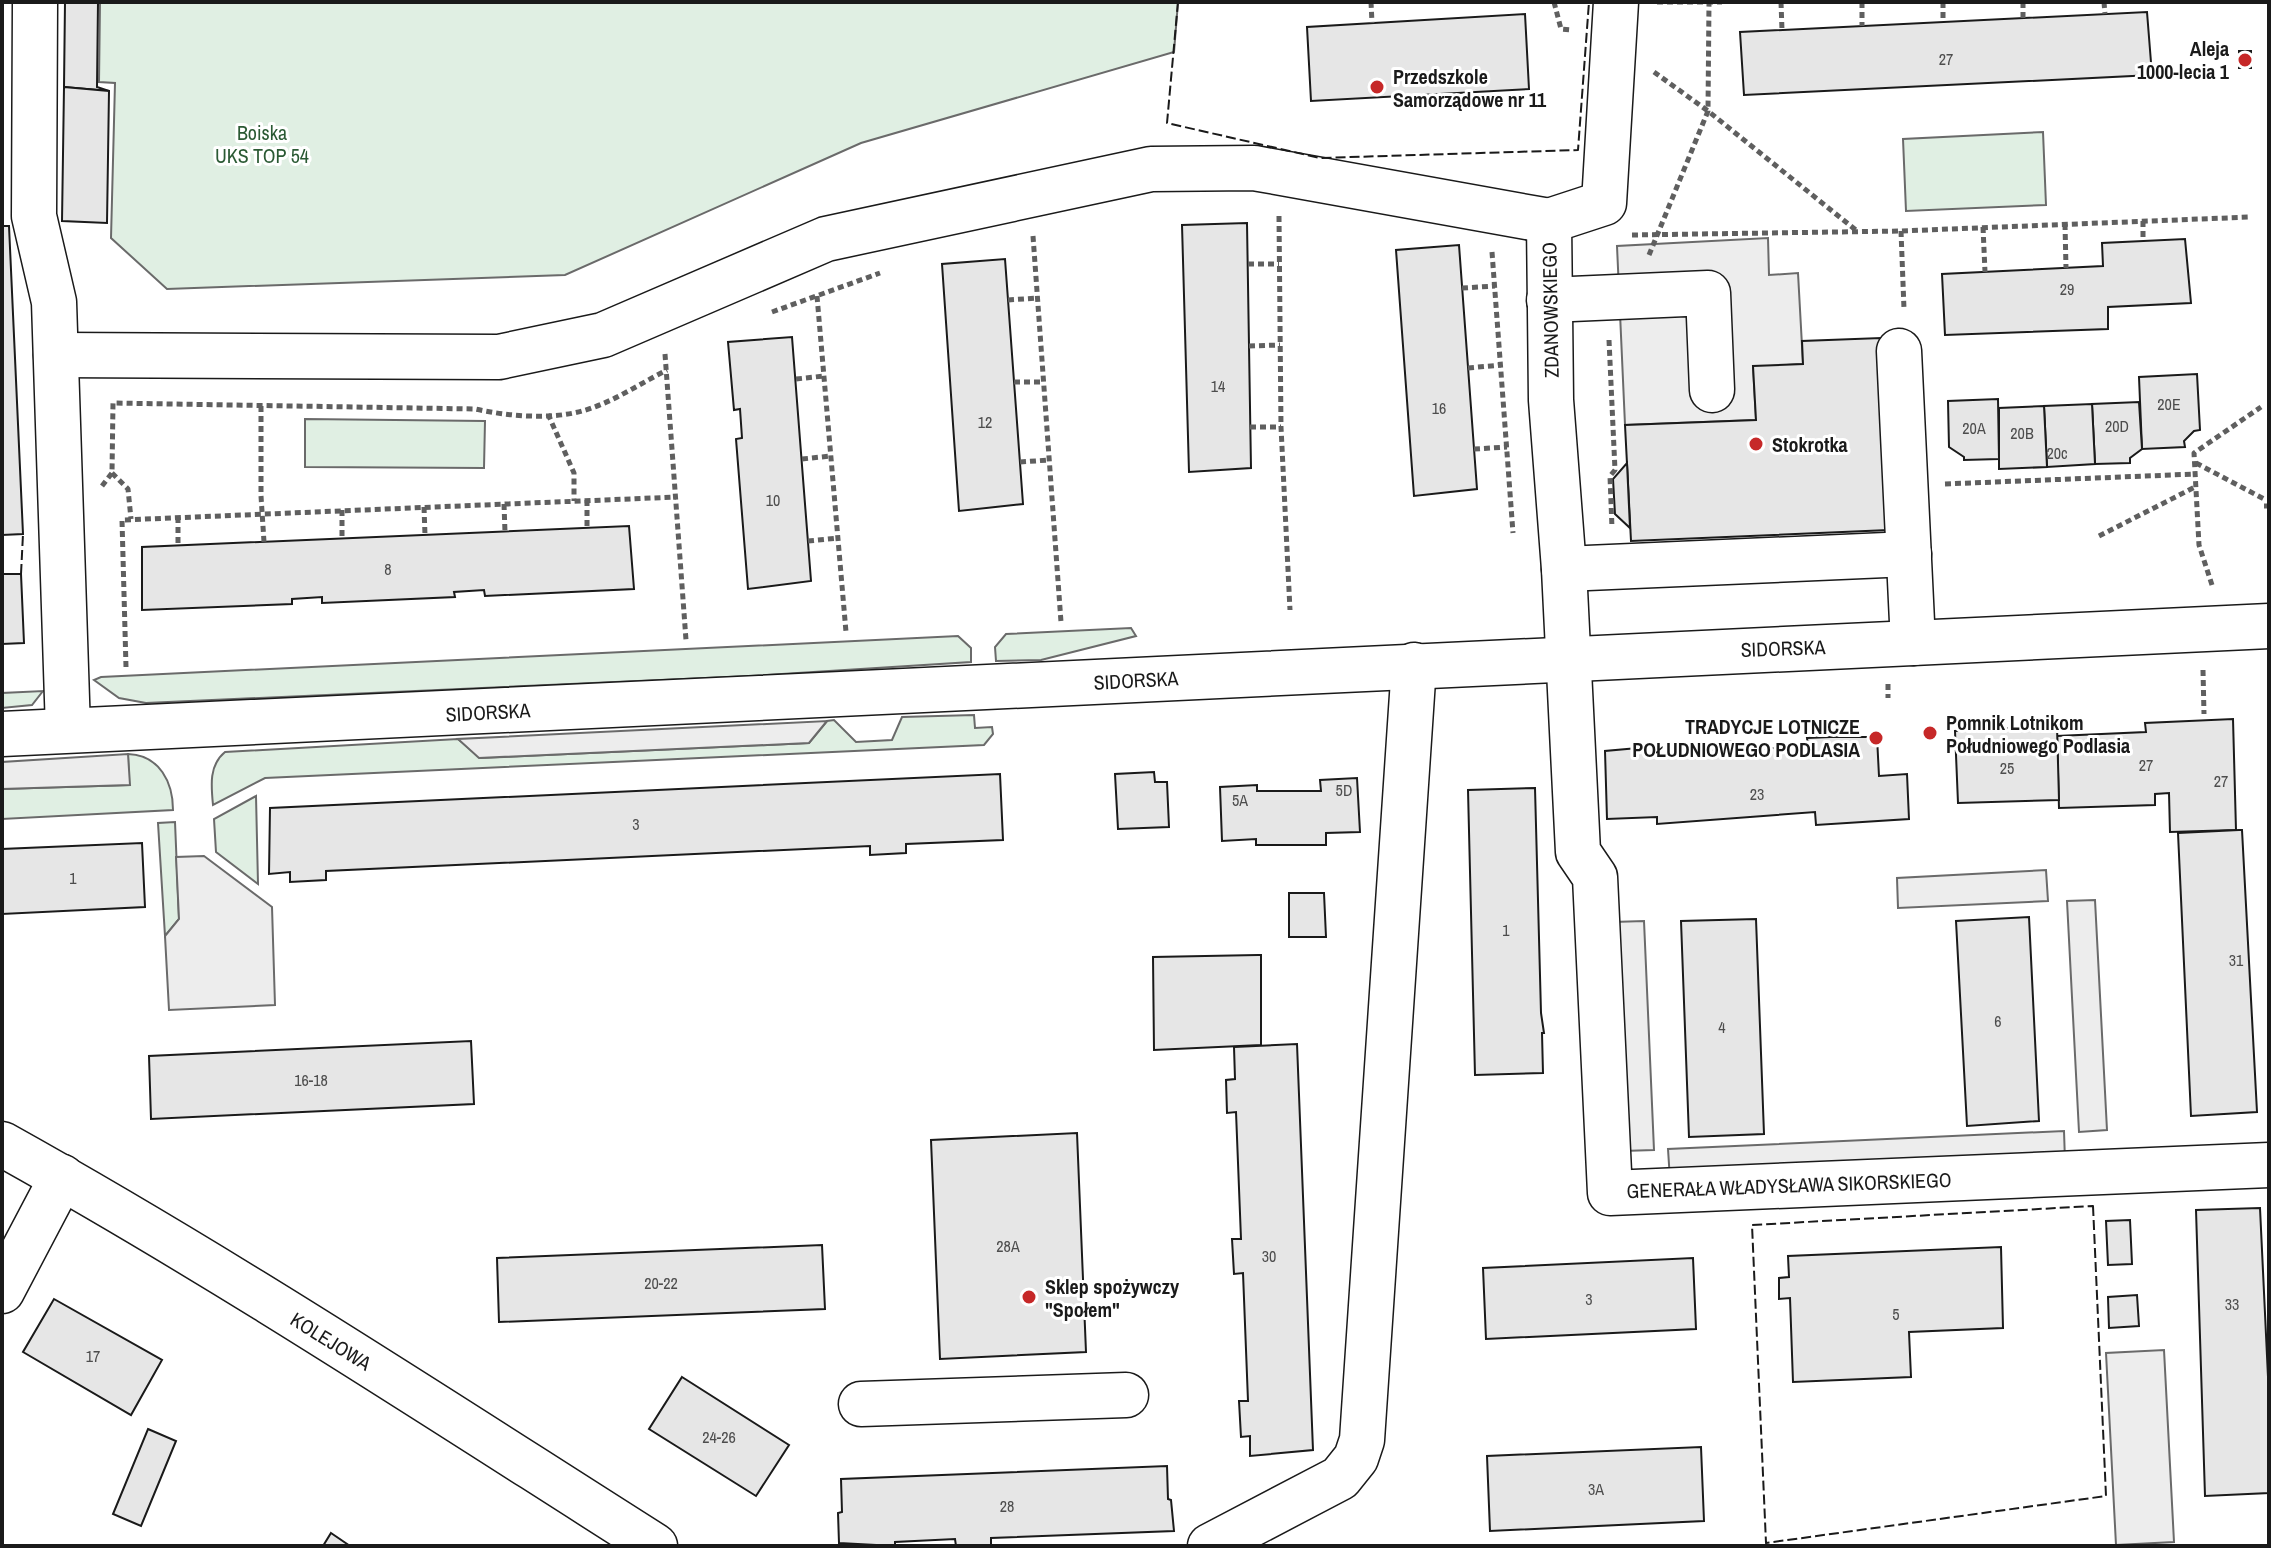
<svg xmlns="http://www.w3.org/2000/svg" width="2271" height="1548" font-family="'Archivo Narrow',sans-serif">
<rect width="100%" height="100%" fill="#fff"/>
<!-- green -->
<g fill="#e0efe3" stroke="#6a6a6a" stroke-width="2">
<path d="M100,2H1178L1174,52L861,143L565,275L167,289L111,238L115,83L99,82Z"/>
<path d="M2043,132L2046,205L1906,211L1903,139Z"/>
<path d="M305,419L485,421L484,468L305,467Z"/>
<path d="M1131,628L1136,636L1041,660L996,661L995,647L1006,634Z"/>
<path d="M958,636L971,648V662L751,676L146,703L119,698L94,680L101,677Z"/>
<path d="M43,691L32,705L2,708V693Z"/>
<path d="M974,715L975,728L992,727L993,734L984,745L265,778L213,805C211,785 209,765 225,752L458,739L480,758L809,743L827,721L834,720L856,742L892,740L902,717Z"/>
<path d="M128,754C160,755 173,783 173,810L2,819V789L129,785Z"/>
<path d="M256,796L258,884L216,852L214,819Z"/>
<path d="M175,822L179,919L165,936L158,823Z"/>
</g>
<!-- parking -->
<g fill="#ededed" stroke="#6a6a6a" stroke-width="2">
<path d="M1768,238L1769,275L1798,273L1803,364L1753,367L1756,420L1625,425L1617,246Z"/>
<path d="M827,721L809,743L479,758L458,739Z"/>
<path d="M128,754L130,785L2,789V762Z"/>
<path d="M204,856L272,907L275,1005L169,1010L165,936L179,919L176,857Z"/>
<path d="M2046,870L2048,901L1898,908L1897,878Z"/>
<path d="M2095,900L2107,1130L2079,1132L2067,901Z"/>
<path d="M1644,921L1654,1150L1623,1151L1613,922Z"/>
<path d="M2064,1131L2065,1161L1670,1180L1668,1149Z"/>
<path d="M2164,1350L2174,1542L2116,1545L2106,1353Z"/>
</g>
<!-- building -->
<g fill="#e6e6e6" stroke="#1a1a1a" stroke-width="2">
<path d="M65,2H98L97,87L109,91L64,87Z"/>
<path d="M2147,12L2152,75L1744,95L1740,32Z"/>
<path d="M1525,14L1529,89L1311,101L1307,27Z"/>
<rect x="2239" y="51" width="12" height="17"/>
<path d="M64,87L109,91L107,223L62,221Z"/>
<path d="M1247,223L1251,468L1189,472L1182,225Z"/>
<path d="M2,226H9L23,534L2,535Z"/>
<path d="M2185,239L2191,303L2108,307V329L1945,335L1942,274L2103,266L2102,243Z"/>
<path d="M1459,245L1477,489L1414,496L1396,250Z"/>
<path d="M1005,259L1023,504L959,511L942,264Z"/>
<path d="M792,337L811,581L748,589L736,439L742,438L740,409L734,410L728,342Z"/>
<path d="M1881,338L1889,530L1631,541L1625,425L1756,420L1753,366L1803,364L1802,341Z"/>
<path d="M2197,374L2200,430L2194,431L2184,441L2185,447L2142,449L2139,377Z"/>
<path d="M1998,399L1999,459L1964,460V457L1949,447L1948,401Z"/>
<path d="M2139,402L2142,449L2130,458V463L2095,464L2092,404Z"/>
<path d="M2092,404L2095,464L2047,467L2044,406Z"/>
<path d="M2044,406L2047,467L1999,469V408Z"/>
<path d="M1627,463L1630,528L1615,514L1613,479Z"/>
<path d="M629,526L634,589L485,596L484,590L454,592L455,597L322,603V597L292,599V604L142,610V547Z"/>
<path d="M2,574H21L24,643L2,644Z"/>
<path d="M2233,719L2236,830L2170,832L2169,793L2155,794V805L2059,808L2057,736L2146,732L2145,723Z"/>
<path d="M2057,726L2059,800L1958,803L1955,731Z"/>
<path d="M1831,737H1877L1879,776L1907,774L1909,819L1816,825L1815,812L1657,824V817L1607,819L1605,751L1660,746L1661,754L1719,750V742L1742,741L1743,750L1808,746L1807,738Z"/>
<path d="M1154,772L1155,782H1167L1169,827L1118,829L1115,774Z"/>
<path d="M1000,774L1003,840L906,844V853L870,855V846L326,871V880L290,882V872L269,874L270,808Z"/>
<path d="M1357,778L1360,832L1326,833V845H1256V839L1222,841L1220,787L1257,785V791H1321L1320,780Z"/>
<path d="M1535,788L1541,1013L1544,1033H1542L1543,1073L1475,1075L1468,790Z"/>
<path d="M2239,830H2242L2257,1112L2191,1116L2178,833Z"/>
<path d="M142,843L145,907L2,914V849Z"/>
<path d="M1289,893H1324L1326,937H1289Z"/>
<path d="M2029,917L2039,1121L1967,1126L1956,921Z"/>
<path d="M1756,919L1764,1134L1689,1137L1681,921Z"/>
<path d="M1258,955H1261V1045L1154,1050L1153,957Z"/>
<path d="M471,1041L474,1104L151,1119L149,1056Z"/>
<path d="M1297,1044L1313,1450L1250,1456V1436L1241,1437L1239,1401H1248L1243,1273L1234,1274L1232,1239H1241L1236,1112L1227,1113L1226,1080L1235,1079L1234,1047Z"/>
<path d="M1077,1133L1086,1352L940,1359L931,1140Z"/>
<path d="M2260,1208L2269,1398V1493L2205,1496L2196,1210Z"/>
<path d="M2130,1220L2132,1264L2108,1265L2106,1221Z"/>
<path d="M822,1245L825,1309L499,1322L497,1258Z"/>
<path d="M2001,1247L2003,1328L1909,1332L1911,1377L1793,1382L1790,1298L1779,1299V1278L1789,1277L1788,1256Z"/>
<path d="M1693,1258L1696,1329L1486,1339L1483,1268Z"/>
<path d="M2137,1295L2139,1326L2109,1328L2108,1297Z"/>
<path d="M54,1299L162,1360L131,1415L23,1352Z"/>
<path d="M682,1377L789,1445L756,1496L649,1429Z"/>
<path d="M148,1429L176,1441L141,1526L113,1514Z"/>
<path d="M1701,1447L1704,1521L1490,1531L1487,1456Z"/>
<path d="M1167,1466L1168,1499L1171,1500L1174,1531L991,1538V1545L956,1546L955,1539L895,1542V1546L839,1543L838,1513L842,1512L841,1479Z"/>
<path d="M331,1533L350,1546H323Z"/>
</g>
<g fill="none" stroke-linecap="round" stroke-linejoin="round">
<defs>
<g id="minor">
<path d="M35,2L34,216L54,302L68,730"/>
<path d="M1616,2L1604,203L1549,221L1551,400L1564,569L1578,852L1595,877L1610,1193L2269,1165"/>
<path d="M1549,300L1708,293L1712,390"/>
<path d="M1899,351L1913,643"/>
<path d="M56,355L499,357L603,335L826,239L1151,169L1254,168L1549,221"/>
<path d="M1564,569L1909,554"/>
<path d="M2,734L2269,626"/>
<path d="M2,1144C225,1268 439,1409 655,1546"/>
<path d="M2,1291L62,1177"/>
<path d="M861,1404L1126,1395"/>
<path d="M1210,1546L1340,1478L1356,1458L1362,1440L1414,665"/>
</g>
</defs>
<!-- minor casing -->
<use href="#minor" stroke="#1a1a1a" stroke-width="47"/>
<!-- path -->
<g stroke="#5f5f5f" stroke-width="5" stroke-dasharray="6 4" stroke-linecap="butt">
<path d="M1371,2L1372,23"/>
<path d="M1554,2L1561,29L1572,30"/>
<path d="M1657,2H1722"/>
<path d="M1781,2L1782,30"/>
<path d="M1862,2V26"/>
<path d="M1943,2V22"/>
<path d="M2023,2V18"/>
<path d="M2104,2L2105,14"/>
<path d="M1654,72L1708,111L1857,231"/>
<path d="M1279,216L1281,427L1290,610"/>
<path d="M2143,221V241"/>
<path d="M2065,224L2066,268"/>
<path d="M1983,227L1985,272"/>
<path d="M1901,231L1904,309"/>
<path d="M1632,235L1901,231L2250,217"/>
<path d="M1033,236L1061,622"/>
<path d="M1492,252L1513,533"/>
<path d="M1649,255L1708,111L1709,2"/>
<path d="M1248,264H1279"/>
<path d="M1462,288L1495,286"/>
<path d="M817,296L846,632"/>
<path d="M1008,300L1038,298"/>
<path d="M772,312L880,273"/>
<path d="M1609,340L1615,470L1610,476L1612,528"/>
<path d="M1249,346L1280,345"/>
<path d="M665,354L686,640"/>
<path d="M1468,368L1501,365"/>
<path d="M796,379L824,376"/>
<path d="M1014,382H1043"/>
<path d="M261,406V496L264,542"/>
<path d="M548,414L574,473V501"/>
<path d="M1250,427H1281"/>
<path d="M1474,449L1507,447"/>
<path d="M802,459L831,456"/>
<path d="M1020,462L1049,460"/>
<path d="M2196,463L2264,499"/>
<path d="M112,473L128,489L131,519"/>
<path d="M1945,484L2196,474"/>
<path d="M102,486L112,473L113,403L475,409C507,416 550,420 582,411C612,403 639,384 667,370"/>
<path d="M587,500V528"/>
<path d="M504,504L505,532"/>
<path d="M2264,506H2269"/>
<path d="M424,507L425,535"/>
<path d="M342,510V538"/>
<path d="M178,517V545"/>
<path d="M2099,536L2197,486"/>
<path d="M808,541L838,538"/>
<path d="M2212,585L2199,545L2194,453L2261,407"/>
<path d="M126,667L122,520L676,497"/>
<path d="M2203,670L2204,714"/>
<path d="M1888,684V698"/>
</g>
<!-- minor -->
<use href="#minor" stroke="#fff" stroke-width="44"/>
<!-- fence -->
<g stroke="#1a1a1a" stroke-width="2" stroke-dasharray="10 4" stroke-linecap="butt">
<path d="M1178,2L1167,123L1320,158L1578,150L1589,2"/>
<path d="M21,574L23,534"/>
<path d="M2093,1206L2106,1496L1766,1543L1752,1225Z"/>
</g>
</g>
<!-- markers -->
<g fill="#c62828" stroke="#fff" stroke-width="3">
<circle cx="2245" cy="60" r="8"/>
<circle cx="1377" cy="87" r="8"/>
<circle cx="1756" cy="444" r="8"/>
<circle cx="1930" cy="733" r="8"/>
<circle cx="1876" cy="738" r="8"/>
<circle cx="1029" cy="1297" r="8"/>
</g>
<g text-anchor="middle" dominant-baseline="central" stroke-width="6" stroke-linejoin="round" paint-order="stroke">
<!-- number labels -->
<g font-size="16" fill="#4d4d4d">
<text x="1946" y="59">27</text>
<text x="2067" y="289">29</text>
<text x="1218" y="386">14</text>
<text x="2169" y="404">20E</text>
<text x="1439" y="408">16</text>
<text x="985" y="422">12</text>
<text x="2117" y="426">20D</text>
<text x="1974" y="428">20A</text>
<text x="2022" y="433">20B</text>
<text x="2057" y="453">20c</text>
<text x="773" y="500">10</text>
<text x="388" y="569">8</text>
<text x="2146" y="765">27</text>
<text x="2007" y="768">25</text>
<text x="2221" y="781">27</text>
<text x="1344" y="790">5D</text>
<text x="1757" y="794">23</text>
<text x="1240" y="800">5A</text>
<text x="636" y="824">3</text>
<text x="73" y="878">1</text>
<text x="1506" y="930">1</text>
<text x="2236" y="960">31</text>
<text x="1998" y="1021">6</text>
<text x="1722" y="1027">4</text>
<text x="311" y="1080">16-18</text>
<text x="1008" y="1246">28A</text>
<text x="1269" y="1256">30</text>
<text x="661" y="1283">20-22</text>
<text x="1589" y="1299">3</text>
<text x="2232" y="1304">33</text>
<text x="1896" y="1314">5</text>
<text x="93" y="1356">17</text>
<text x="719" y="1437">24-26</text>
<text x="1596" y="1489">3A</text>
<text x="1007" y="1506">28</text>
</g>
<!-- poi labels -->
<g font-size="20" font-weight="bold" fill="#1a1a1a" stroke="#fff" text-anchor="start">
<text x="2229" y="48" text-anchor="end">Aleja<tspan x="2229" dy="23">1000-lecia 1</tspan></text>
<text x="1393" y="76">Przedszkole<tspan x="1393" dy="23">Samorządowe nr 11</tspan></text>
<text x="1772" y="444">Stokrotka</text>
<text x="1946" y="722">Pomnik Lotnikom<tspan x="1946" dy="23">Południowego Podlasia</tspan></text>
<text x="1860" y="726" text-anchor="end">TRADYCJE LOTNICZE<tspan x="1860" dy="23">POŁUDNIOWEGO PODLASIA</tspan></text>
<text x="1045" y="1286">Sklep spożywczy<tspan x="1045" dy="23">"Społem"</tspan></text>
</g>
<!-- park labels -->
<g font-size="20" fill="#2b5a34" stroke="#fff">
<text x="262" y="132">Boiska<tspan x="262" dy="23">UKS TOP 54</tspan></text>
</g>
<!-- street labels -->
<g font-size="20" fill="#1a1a1a" stroke="#fff">
<text transform="translate(1550 310) rotate(-91)">ZDANOWSKIEGO</text>
<text transform="translate(1783 648) rotate(-2)">SIDORSKA</text>
<text transform="translate(1136 680) rotate(-3)">SIDORSKA</text>
<text transform="translate(488 712) rotate(-3)">SIDORSKA</text>
<text transform="translate(1789 1185) rotate(-2)">GENERAŁA WŁADYSŁAWA SIKORSKIEGO</text>
<text transform="translate(331 1341) rotate(32)">KOLEJOWA</text>
</g>
</g>
<!-- border -->
<rect width="2271" height="1548" fill="none" stroke="#1a1a1a" stroke-width="8"/>
</svg>
